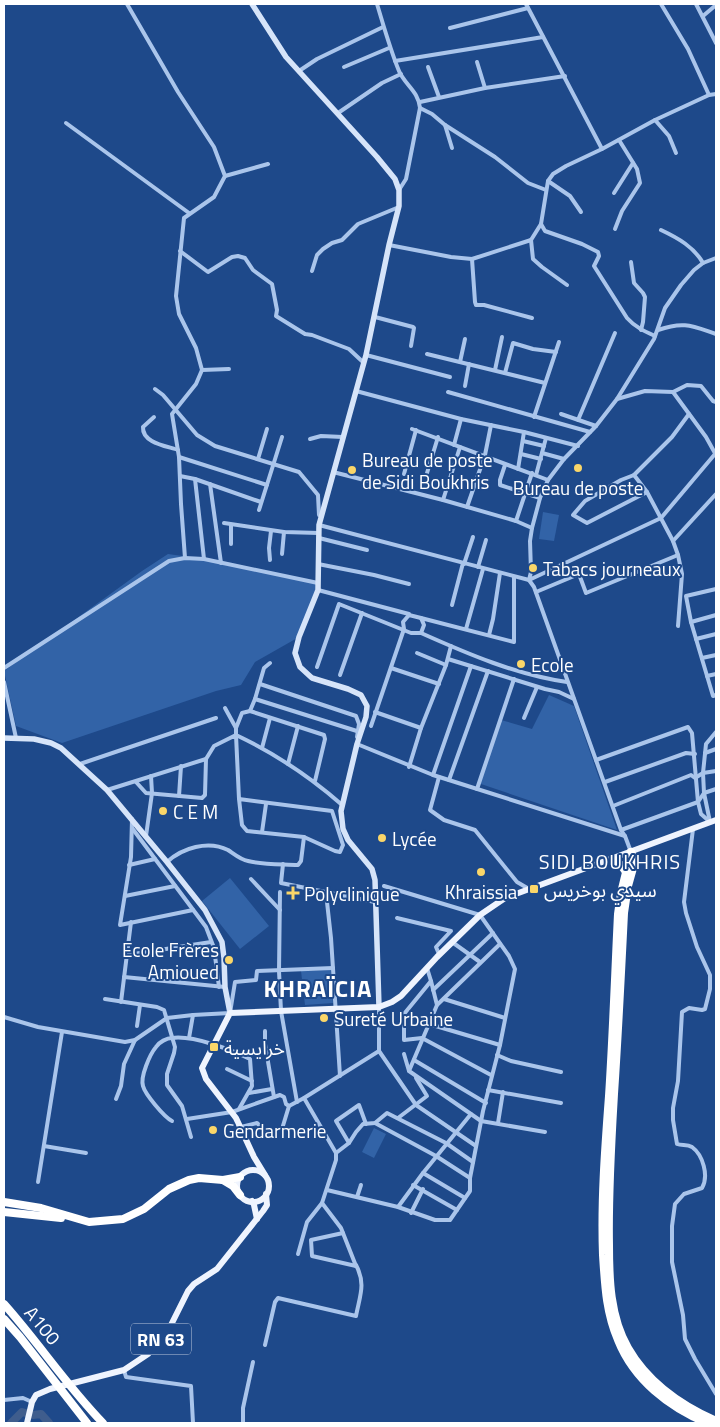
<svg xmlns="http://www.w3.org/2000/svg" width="720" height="1427" font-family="'Titillium Web','Noto Sans Arabic',sans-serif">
<rect width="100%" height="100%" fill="#1e498a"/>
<!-- green -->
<g fill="#3263a7">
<path d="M543,512L559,515L554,541L539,539Z"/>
<path d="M168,554L204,559L318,583L299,637L255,662L241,685L216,691L62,743L16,726L4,671L142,571Z"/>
<path d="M549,695L574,706L617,830L478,783L501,720L532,729Z"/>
<path d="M230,878L269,926L240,949L202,901Z"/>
<path d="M331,970L333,1003L305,1005L301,971Z"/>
<path d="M374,1128L386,1134L374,1158L362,1152Z"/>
</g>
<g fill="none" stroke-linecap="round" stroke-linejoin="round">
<!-- river -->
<path stroke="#3f5d8d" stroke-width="8" d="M11,1423L22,1412L33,1415L41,1414L49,1423"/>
<!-- street -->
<g stroke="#aac5eb" stroke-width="4">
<path d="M127,4L178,92L214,147L225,176L214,197L184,218L176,296L179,314L196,348L202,370L196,384L172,414L179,457L181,504L185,558"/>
<path d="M377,4C384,27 390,49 399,71C405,85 419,92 420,108L406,179L399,190"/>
<path d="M526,4L602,149"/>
<path d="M661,4L688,49L709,95"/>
<path d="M696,4L716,43"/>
<path d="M703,16L716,5"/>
<path d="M450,28L528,8"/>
<path d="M395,61L543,37"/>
<path d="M477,62L485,88"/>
<path d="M344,67L389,48"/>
<path d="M428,67L439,97"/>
<path d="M299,71L317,59L383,27"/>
<path d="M420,102L485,88L565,76"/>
<path d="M420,108L432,114L445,125L495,157L528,183L546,190"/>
<path d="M338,113L382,83L401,74"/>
<path d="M655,120L669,136L676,153"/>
<path d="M66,123L189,213"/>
<path d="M445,125L452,148"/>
<path d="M225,176L268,164"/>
<path d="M548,181L570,196L581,212"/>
<path d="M614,193L633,163"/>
<path d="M541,224L545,231L582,244L598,252L599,256L594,266L627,318C635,327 644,331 655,336"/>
<path d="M615,229L622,211L640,183L637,169L619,140"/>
<path d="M661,230C678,238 694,247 703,263"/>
<path d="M531,240L533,259L542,267L567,285"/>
<path d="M389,245L451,257L472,259L531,240L541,224L548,181L553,174L566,166L602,149L655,120L709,95L716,94"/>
<path d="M180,251L208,272L232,257L238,256L245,258L253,270L272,284L277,310L276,316L305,334L312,335L349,349L364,363"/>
<path d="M472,259L475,302L476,305H484L532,318"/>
<path d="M631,262L634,283L643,293L645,297L643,322L641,330"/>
<path d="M312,271L317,255L323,249L332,243L342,240L358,224L399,207"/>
<path d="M375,317L413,327L414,328L411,346"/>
<path d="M658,330C684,321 692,326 716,334"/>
<path d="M427,354L545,383"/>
<path d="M366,355L450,377"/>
<path d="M460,362L465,339"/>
<path d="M202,370L229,369"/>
<path d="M495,370L502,337"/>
<path d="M505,373L513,343L533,349L556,352"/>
<path d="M465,386L469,364"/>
<path d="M155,389L163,395L197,435L215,446L299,472L318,495L319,515"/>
<path d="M356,391L461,419L524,432L578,446"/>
<path d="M448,392L590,432"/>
<path d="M673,392L706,437L716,455"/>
<path d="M617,399L645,391L673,392L687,385L701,386L713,401L716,402"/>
<path d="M561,414L596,426"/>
<path d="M154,417L143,427C142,443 167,446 178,450"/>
<path d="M534,417L559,342"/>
<path d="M578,420L615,333"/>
<path d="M412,429L548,480"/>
<path d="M310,439L321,436L343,437"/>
<path d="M523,441L544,446"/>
<path d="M454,445L461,419"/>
<path d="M542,453L564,459"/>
<path d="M521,454L541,459"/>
<path d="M179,457L267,485"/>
<path d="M258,459L267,429"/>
<path d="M505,465L500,480V485L540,498"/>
<path d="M518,469L524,432"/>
<path d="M333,472L443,500L516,521L532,528"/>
<path d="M427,473L438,437"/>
<path d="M404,474L416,430"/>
<path d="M536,475L546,438"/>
<path d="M634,475L621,480L585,501L573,515L587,523L647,492"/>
<path d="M180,476L195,479L261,502"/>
<path d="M195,479L204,559"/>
<path d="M210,484L221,563"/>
<path d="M443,500L460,447"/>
<path d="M467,507L485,455L491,425"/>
<path d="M259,510L282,437"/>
<path d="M516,521L532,473"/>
<path d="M224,523L284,532L319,533"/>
<path d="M319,525L529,580L661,518L715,454"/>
<path d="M319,538L367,550"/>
<path d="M673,541L716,494"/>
<path d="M231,544V525"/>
<path d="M282,554L284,532"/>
<path d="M270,560L269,548L271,531"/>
<path d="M318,564L374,575L409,584"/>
<path d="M464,564L473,537"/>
<path d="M478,567L486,540"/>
<path d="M318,590L409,614"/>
<path d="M536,592L579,574L586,593L678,555"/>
<path d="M452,605L463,563"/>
<path d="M716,615L691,622L713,696L716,695"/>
<path d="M691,622L686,596L716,589"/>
<path d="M678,626L682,574L678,555L673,541L647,492L634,475L672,437L689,414"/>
<path d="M466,629L483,569"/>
<path d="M421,633L424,625L421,618L514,642V577"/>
<path d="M489,635L493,619L500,573"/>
<path d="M696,639L716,634"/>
<path d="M417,653L446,665"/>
<path d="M702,658L716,655"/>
<path d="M448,659L545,689L559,692L574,699"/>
<path d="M317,667L339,604L411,633H421C468,654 517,675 567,682"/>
<path d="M4,668L169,561L185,558L204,559L318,583"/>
<path d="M391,668L439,684"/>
<path d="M340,675L362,613"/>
<path d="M707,676L716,674"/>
<path d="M4,682L16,738"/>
<path d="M260,684L356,716L359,724L357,737"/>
<path d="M255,699L360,732"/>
<path d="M225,708L236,728"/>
<path d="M250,711L255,699L264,668L270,663"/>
<path d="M375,712L421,728"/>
<path d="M524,718L537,687"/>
<path d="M371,726L404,629L403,622L409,615L421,618"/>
<path d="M357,744L433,775L625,836"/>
<path d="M262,748L270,718"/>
<path d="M705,753L716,749"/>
<path d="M596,760L688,727L692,733L698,802L701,814L710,822"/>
<path d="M80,764L216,718"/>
<path d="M288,764L298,726"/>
<path d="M409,767L421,728L446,665L451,646"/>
<path d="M433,775L471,666"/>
<path d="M439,777L430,810L444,820L475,830L517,882L529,889"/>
<path d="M449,780L488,671"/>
<path d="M315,781L325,739L324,735L250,711L242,713L236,728V735C274,753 309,776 341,804"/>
<path d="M136,782L146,793L202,798L205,795L206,759"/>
<path d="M605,782L686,753L695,754"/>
<path d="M477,789L514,679"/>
<path d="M107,790L206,759L214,746L236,735L239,799L332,811L343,845L340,852L335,851L304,837L247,831L242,825L239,799"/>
<path d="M179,796L181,766"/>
<path d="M613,806L691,775L695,778L703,773L716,771"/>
<path d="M132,819L131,857L120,925L193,910"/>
<path d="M710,822L704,793L703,773L706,744L716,732"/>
<path d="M132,828L206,927L214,948L219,987"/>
<path d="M693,829L684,902L686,913L697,947L710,975V989L705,1009L702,1010L689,1008L682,1012L678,1081L673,1108V1120L677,1144C682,1146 687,1144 692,1147C703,1155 709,1176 702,1188L684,1194L675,1204L672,1226V1262L683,1315L685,1339L695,1359L716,1394"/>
<path d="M621,830L698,802L704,793L716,789"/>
<path d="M262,832L266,804"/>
<path d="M146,836L152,793L151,776"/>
<path d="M631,852L625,836L621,830L534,587L529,580L531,572L530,541L532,528L540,498L548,480L564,459L596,426L617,399L654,339L665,308L681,285L694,270L703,263L716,258"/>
<path d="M167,862C182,848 208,840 228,850C234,854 241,860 248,861C264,865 282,864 298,865L301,861L304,837"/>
<path d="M283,864L281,883L375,902"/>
<path d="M129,865L155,859"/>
<path d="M251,879L280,910"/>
<path d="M280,892L279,971L281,1011L297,1102"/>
<path d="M326,893L331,938L340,1076"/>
<path d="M125,896L175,886"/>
<path d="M397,918L451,931L436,947L439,954"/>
<path d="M452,942L480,962"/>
<path d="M500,944L437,1005L409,1071L481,1121L545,1132"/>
<path d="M127,955L211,942"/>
<path d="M427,968L431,981L437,1005"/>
<path d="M124,977L225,987"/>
<path d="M431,981L404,1014V1040L422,1038L491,1075"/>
<path d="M433,990L493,933"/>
<path d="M105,999L157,1007L164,1010L175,1047L174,1053L167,1074V1085L182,1106L191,1137"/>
<path d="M444,999L505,1018"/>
<path d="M121,1002L131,922"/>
<path d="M4,1017L38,1027L125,1042L135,1040L167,1018L193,1015L230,1013L235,982L256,980L257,971L333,968"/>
<path d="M429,1024L500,1045"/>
<path d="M137,1026L140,1005"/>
<path d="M265,1031V1044L274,1097"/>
<path d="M189,1038L193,1015"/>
<path d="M379,1051L416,1105L476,1146"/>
<path d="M404,1054L409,1071"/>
<path d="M497,1055L511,1061L561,1072"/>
<path d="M414,1060L486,1103"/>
<path d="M227,1069L252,1081"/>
<path d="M488,1090L561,1103"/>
<path d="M249,1093L272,1089"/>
<path d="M116,1099L121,1086L124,1064L135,1040"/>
<path d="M398,1118L427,1096L416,1078"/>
<path d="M187,1119L232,1112L280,1095L284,1097L286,1104L289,1106L304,1098L379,1051V1007"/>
<path d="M172,1121C164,1117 145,1094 143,1086C140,1077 150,1054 156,1047C159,1042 167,1038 172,1038C193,1035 232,1050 250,1059L252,1086L239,1109"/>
<path d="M375,1123L436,1156L470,1178"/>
<path d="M498,1123L503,1092"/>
<path d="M241,1127L257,1123L265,1131"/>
<path d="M282,1129L289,1106"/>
<path d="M349,1143L336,1121L359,1105L366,1124"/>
<path d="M44,1146L86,1153"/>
<path d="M336,1153L349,1143L356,1132L363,1124L375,1123L387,1113L446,1143L473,1162"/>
<path d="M423,1173L465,1198"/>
<path d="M38,1182L62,1032"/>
<path d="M413,1185L457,1210"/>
<path d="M327,1190L398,1207L435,1220H450L470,1191V1178L483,1111L500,1045L515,969L509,956L480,915L384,886"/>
<path d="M357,1197L361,1185"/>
<path d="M322,1203L341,1228L356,1266"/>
<path d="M398,1207L423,1173L471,1114"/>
<path d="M411,1213L423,1189"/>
<path d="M343,1233L311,1240L312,1256L356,1266"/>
<path d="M298,1254L307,1222L322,1203L336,1160V1153L304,1098"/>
<path d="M265,1345L275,1302L278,1298L356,1316C360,1295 366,1284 356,1265"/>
<path d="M124,1370L126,1377L191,1386L193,1423"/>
<path d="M4,1400L23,1398L32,1402"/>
<path d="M243,1423V1408L253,1362"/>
</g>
<!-- secondary -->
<g stroke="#d6e4f9" stroke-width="5.5">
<path d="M252,4L286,57L377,157L395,179L399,190V206L389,245L366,355L319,525L318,590L299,637L295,653L300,667L312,678L348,689L361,695L367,706L366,717L357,744L341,811L343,829L348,840L372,869L375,880L379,1007"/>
<path d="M4,738L34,739L51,743L61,748L107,790L167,862L205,910L222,942L224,958L225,987L230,1013"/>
</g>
<!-- primary -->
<g stroke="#eff4fe" stroke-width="6">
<circle cx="253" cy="1186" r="16"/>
<path d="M265,1175L254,1157L236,1118L206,1079L202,1068L230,1013L379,1007L392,1002L401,996L437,957L480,915L505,898L716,820"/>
<path d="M252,1201L254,1205L257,1219"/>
<path d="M27,1423L32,1402L36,1395L50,1389L124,1370L148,1354L170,1327L188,1291L194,1284L217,1269L263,1211L267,1205L266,1194"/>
</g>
<!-- highway -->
<g stroke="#fff" stroke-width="8">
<path d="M631,852L635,861L628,886L624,913C621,974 618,1034 614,1094C611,1145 608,1194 609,1245C609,1279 610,1317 628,1348C648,1383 680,1405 716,1421"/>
<path d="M631,852L621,893L618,914C615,975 613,1035 609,1096C605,1149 601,1202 603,1255C605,1285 606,1312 618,1340C634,1380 669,1407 707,1423"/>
<path d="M613,859L621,865L626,872"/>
<path d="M223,1180L240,1177"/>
<path d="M4,1202L41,1208L89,1222L123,1219L144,1209L169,1189L189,1180L199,1178L223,1180L233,1186L240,1195"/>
<path d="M4,1212L61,1218"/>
<path d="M4,1304C38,1342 67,1386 103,1423"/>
<path d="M4,1319L20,1337L87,1423"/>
</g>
</g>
<!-- markers -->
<g fill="#fad669" stroke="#1e498a" stroke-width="2">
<circle cx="578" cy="468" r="5"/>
<circle cx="352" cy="470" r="5"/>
<circle cx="533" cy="568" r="5"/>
<circle cx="521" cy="664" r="5"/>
<circle cx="163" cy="811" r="5"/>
<circle cx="382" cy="838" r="5"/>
<circle cx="481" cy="872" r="5"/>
<rect x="529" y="884" width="10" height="10" rx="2.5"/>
<path d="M290.5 885.5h5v5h5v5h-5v5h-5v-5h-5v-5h5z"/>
<circle cx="229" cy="960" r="5"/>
<circle cx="324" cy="1018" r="5"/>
<rect x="209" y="1042" width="10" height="10" rx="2.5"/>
<circle cx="213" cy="1130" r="5"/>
</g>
<g text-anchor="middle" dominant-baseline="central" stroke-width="4" stroke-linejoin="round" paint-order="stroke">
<!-- shield labels -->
<rect fill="#1e498a" stroke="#bcc8dc" stroke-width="1" x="131" y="1323.5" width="60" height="31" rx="4"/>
<g font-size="18" font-weight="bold" fill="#fff">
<text x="161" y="1339">RN 63</text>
</g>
<!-- poi labels -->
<g font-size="19" fill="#fff" stroke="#1e498a" text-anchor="start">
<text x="362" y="459">Bureau de poste<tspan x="362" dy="22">de Sidi Boukhris</tspan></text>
<text x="578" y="487" text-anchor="middle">Bureau de poste</text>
<text x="543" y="568">Tabacs journeaux</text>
<text x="531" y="664">Ecole</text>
<text x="173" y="811">C E M</text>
<text x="392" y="838">Lycée</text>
<text x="544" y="889">سيدي بوخريس</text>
<text x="481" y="891" text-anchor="middle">Khraissia</text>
<text x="304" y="893">Polyclinique</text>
<text x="219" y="949" text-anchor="end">Ecole Frères<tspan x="219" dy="22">Amioued</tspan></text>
<text x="334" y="1018">Sureté Urbaine</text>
<text x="224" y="1047">خرايسية</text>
<text x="223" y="1130">Gendarmerie</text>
</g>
<!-- street labels -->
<g font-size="19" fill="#fff" stroke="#1e498a">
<text transform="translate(43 1325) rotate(50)">A100</text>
</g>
<!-- neighbourhood labels -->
<g font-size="20" letter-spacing="1" fill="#fff" stroke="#1e498a">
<text x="610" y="861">SIDI BOUKHRIS</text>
</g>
<!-- district labels -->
<g font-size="24" font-weight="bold" letter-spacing="1" fill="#fff" stroke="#1e498a">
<text x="318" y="988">KHRAÏCIA</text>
</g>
</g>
<!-- border -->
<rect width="720" height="1427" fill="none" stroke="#ffffff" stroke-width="10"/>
</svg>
